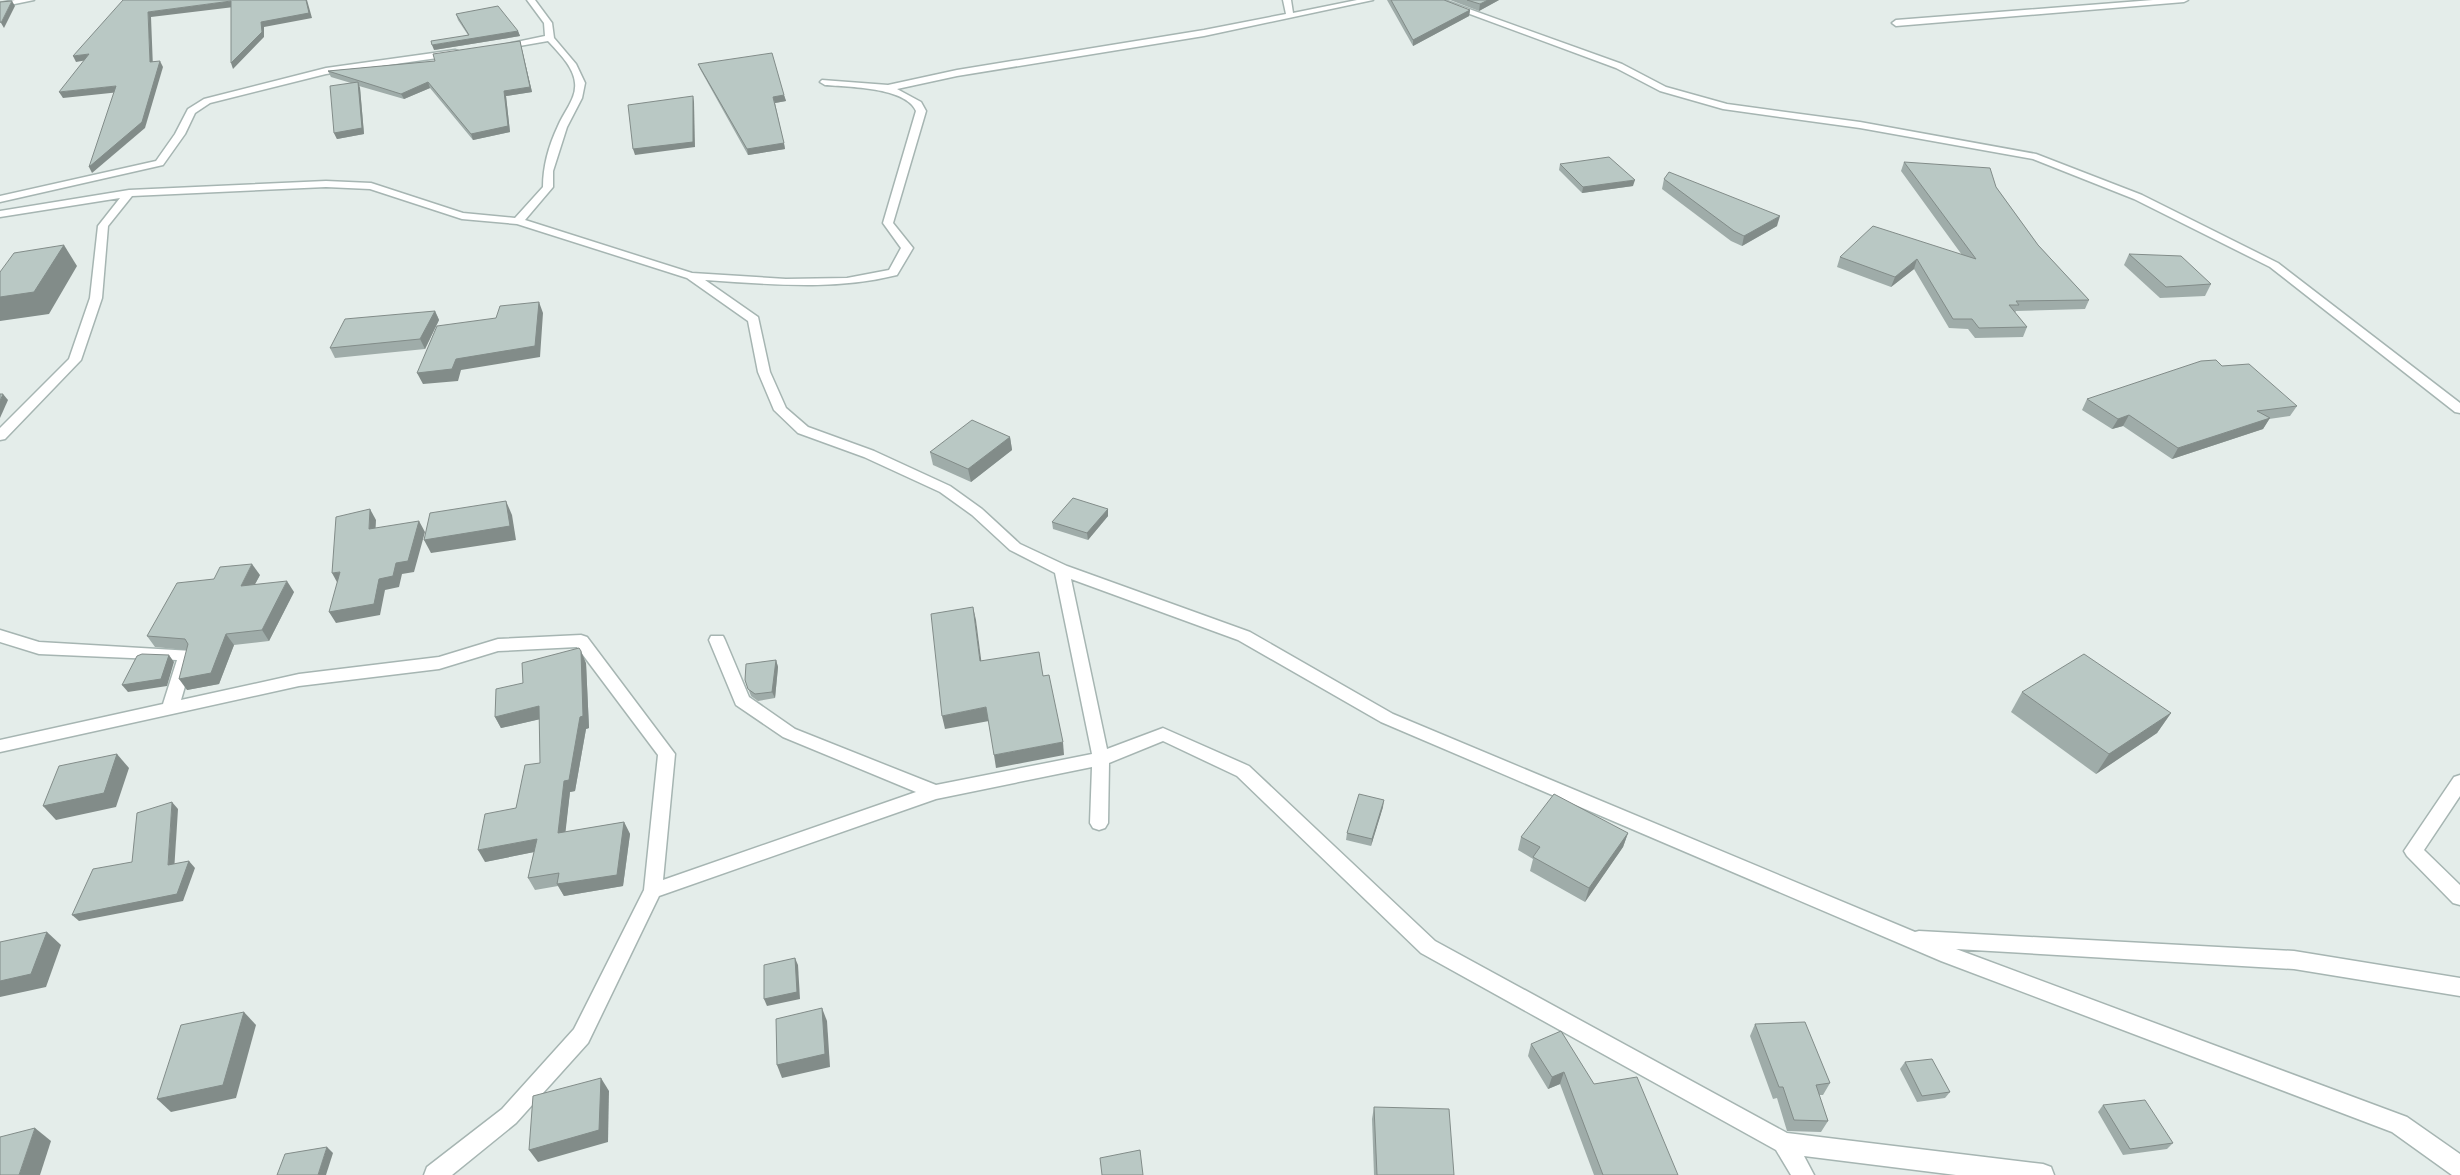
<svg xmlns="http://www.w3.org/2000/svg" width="2460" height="1175" font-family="'Public Sans',sans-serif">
<rect width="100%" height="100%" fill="#e4edea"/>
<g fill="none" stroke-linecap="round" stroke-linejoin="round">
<defs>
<g id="street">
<path d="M15,0H34L0,7V3Z"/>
<path d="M527,0H535L552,23L554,38L576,64L585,83L582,98L567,127L553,171V187L525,220L692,273L786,279L847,278L889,270L901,248L883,223L916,111C906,87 848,87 825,85L820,82L822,80L888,85L957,70L1204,30L1286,14L1283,0H1291L1293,13L1357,0H1373L1204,36L957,76L897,89L921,102L926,111L893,223L913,248L897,275C834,291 769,284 705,280L758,317L770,372L786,408L808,427L874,451L950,486L982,509L1020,544L1067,566L1250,632L1393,714L1915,932L1919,931L2294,951L2460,978V996L2294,969L1956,949L2407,1117L2460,1154V1175H2452L2392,1132L1941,961L1381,722L1238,640L1071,579L1107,749L1163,728L1249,766L1435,941L1787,1133L2043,1164L2051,1167L2054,1175H1956L1804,1156L1814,1175H1791L1776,1150L1421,953L1237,776L1163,741L1109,763L1108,823L1105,828L1099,830L1093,828L1090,823L1092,767L936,799L659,896L588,1043L516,1123L452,1175H424L427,1167L502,1109L574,1029L644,890L658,755L577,647L498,651L439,669L299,686L0,752V740L163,704L177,660L39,654L0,642V630L39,642L192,651L194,655L181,700L299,674L439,657L498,639L581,635L587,637L675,754L663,880L916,792L783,737L736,705L709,640L711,636H723L725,640L749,697L795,729L936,785L1092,754L1055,573L1010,550L972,515L940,492L864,457L798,433L774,410L758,372L748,321L687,278L517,224L462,219L370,189L326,187L132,196L108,226L102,298L81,360L5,439L0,440V428L69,359L90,298L98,226L120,198L0,217V211L129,190L326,181L371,183L463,213L515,218L543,187C543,166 549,145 558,126C563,113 577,98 575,83C574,67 558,52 548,41L502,49L498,46L545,36L544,23Z"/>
<path d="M1432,0H1444L1622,64L1666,87L1727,104L1860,122L2036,154L2142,195L2278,263L2460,403V413L2455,412L2270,267L2134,199L2033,159L1860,128L1723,109L1660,91L1616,68Z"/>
<path d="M2153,0H2188L2184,2L1896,26L1892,23L1896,20Z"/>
<path d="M455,50L458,51V55L326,74L210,103L195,113L185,134L163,165L0,202V196L156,161L175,134L188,109L204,99L326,68Z"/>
<path d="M2460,775V796L2424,850L2460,885V905L2453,903L2407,856L2404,851L2454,777Z"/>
</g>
</defs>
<!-- street casing -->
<use href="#street" stroke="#a6b5b2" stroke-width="3"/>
<!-- street -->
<use href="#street" fill="#fff" fill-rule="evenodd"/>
</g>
<!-- wall -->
<g fill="#9faca9">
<path d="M1387,0H1444L1470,10L1469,16L1413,46Z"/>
<path d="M1450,0H1499L1479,11Z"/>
<path d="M456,14L518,31L520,36L434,50L468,35L458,20Z"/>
<path d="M520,41L532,92L506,96L510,132L473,140L430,88L404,99L359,86L360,88L364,134L337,139L334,133L351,83L331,77L328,71L435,61Z"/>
<path d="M698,64L784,95L786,101L775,103L785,149L748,155L700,69Z"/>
<path d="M1904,162L1996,187L2038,245L2089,300L2085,309L2016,311L2015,313L2027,327L2023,337L1975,338L1968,329L1949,328L1914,269L1891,287L1837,267L1840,257L1962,255L1901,171Z"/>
<path d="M1560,164L1633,186L1582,193L1559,170Z"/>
<path d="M1664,179L1777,226L1742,246L1731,241L1662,189Z"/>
<path d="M2129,254L2211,284L2205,296L2160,298L2124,265Z"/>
<path d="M435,311L439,320L425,349L335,358L330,348Z"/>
<path d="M2222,366L2297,406L2290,416L2269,419L2263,429L2172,459L2123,426L2112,429L2082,410L2087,399Z"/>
<path d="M1010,437L1012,450L971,482L933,465L930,452Z"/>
<path d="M1108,509V516L1088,540L1053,529L1052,522Z"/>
<path d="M260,575L255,584L294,592L269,641L234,645L219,684L187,690L186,650L155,647L147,636Z"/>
<path d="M776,660L778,667L775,698L758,701L751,696L745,680Z"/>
<path d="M586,663L589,728L586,729L575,791L570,792L565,832L624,822L630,834L623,886L564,896L558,886L535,890L528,878L534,852L485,862L516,808L540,763V719L501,728L495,717L523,683Z"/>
<path d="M2022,692L2171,713L2157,733L2096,774L2011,712Z"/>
<path d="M1383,807L1371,846L1346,840L1347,833Z"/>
<path d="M1628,833L1623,847L1585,902L1530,871L1533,859L1518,850L1521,837Z"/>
<path d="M1755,1024L1830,1083L1823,1095H1819L1828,1121L1821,1132L1787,1131L1777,1098L1773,1099L1750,1036Z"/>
<path d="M1531,1044L1594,1084L1678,1175H1594L1560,1084L1548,1089L1528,1056Z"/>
<path d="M1905,1062L1950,1092L1945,1098L1917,1102L1900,1069Z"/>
<path d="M2103,1105L2173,1143L2167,1149L2123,1155L2098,1112Z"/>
<path d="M1374,1107L1454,1175H1374L1372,1119Z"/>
</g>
<!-- shaded-wall -->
<g fill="#828c89">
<path d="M306,0H307L312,18L264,27V37L233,69L231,63L261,22Z"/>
<path d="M1488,0H1499L1479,11L1480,4Z"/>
<path d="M12,1L15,6L4,28L1,23Z"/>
<path d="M231,1L234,7L151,17L153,68L150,62L148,12Z"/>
<path d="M1470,10L1469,16L1413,46V40Z"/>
<path d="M518,31L520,36L434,50L432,45Z"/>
<path d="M520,41L532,92L506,96L510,132L473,140L471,134L504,91Z"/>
<path d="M89,54L93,59L76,62L73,56Z"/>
<path d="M160,61L163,67L145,128L92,173L89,167Z"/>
<path d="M358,82L360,88L364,134L337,139L334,133Z"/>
<path d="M428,82L430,88L404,99L401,94Z"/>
<path d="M116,86L120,92L63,98L59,92Z"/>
<path d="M784,95L786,101L775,103L773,97Z"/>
<path d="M693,96L694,102L695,147L635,155L633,149Z"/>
<path d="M784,143L785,149L748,155L747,149Z"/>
<path d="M1635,180L1633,186L1582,193L1583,187Z"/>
<path d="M1780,216L1777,226L1742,246L1744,236Z"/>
<path d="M64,245L77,266L49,314L0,321V297Z"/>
<path d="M1917,259L1914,269L1891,287L1895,277Z"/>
<path d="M539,302L543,313L540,357L461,370L458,381L423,384L417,373L456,359Z"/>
<path d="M435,311L439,320L425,349L420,339Z"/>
<path d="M3,394L8,400L0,418V401Z"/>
<path d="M2129,415L2123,426L2112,429L2118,419Z"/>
<path d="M2270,418L2263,429L2172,459L2178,448Z"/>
<path d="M1010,437L1012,450L971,482L968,469Z"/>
<path d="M506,501L512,515L516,540L431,553L424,540Z"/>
<path d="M370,509L376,520L375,540L369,529Z"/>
<path d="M1108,509V516L1088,540L1087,533Z"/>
<path d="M419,521L425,532L414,572L402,574L399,587L385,590L380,615L336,623L329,612L379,579L396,563Z"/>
<path d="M252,564L260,575L248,597L241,586Z"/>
<path d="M340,572L338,584L332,573Z"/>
<path d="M287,581L294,592L269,641L262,630Z"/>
<path d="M973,607L976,620L983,674L980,661Z"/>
<path d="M226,634L234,645L219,684L187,690L179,679Z"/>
<path d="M581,651L586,663L589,728L586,729L575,791L570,792L564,845L558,833L564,781L580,717Z"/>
<path d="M169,655L174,662L167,686L128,692L122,685Z"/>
<path d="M776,660L778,667L775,698L772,692Z"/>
<path d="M539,706L545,718L501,728L495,717Z"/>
<path d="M986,707L989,721L945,729L942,716Z"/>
<path d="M2171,713L2157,733L2096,774L2109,754Z"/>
<path d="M1063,742L1064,755L996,768L994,755Z"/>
<path d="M117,754L129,768L116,807L56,820L43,806Z"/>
<path d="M1384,800L1383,807L1371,846L1372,839Z"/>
<path d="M172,802L178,809L174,872L168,865Z"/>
<path d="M624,822L630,834L623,886L564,896L557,884Z"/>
<path d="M1628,833L1623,847L1585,902L1589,888Z"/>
<path d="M537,839L544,850L485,862L478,850Z"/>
<path d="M189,861L195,868L183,901L79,921L72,915Z"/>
<path d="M47,932L61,945L46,987L0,997V981Z"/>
<path d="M795,958L798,965L800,999L767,1006L764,999Z"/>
<path d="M822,1008L827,1021L830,1067L782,1078L777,1065Z"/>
<path d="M244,1012L256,1025L236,1098L171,1112L157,1099Z"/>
<path d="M1564,1072L1560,1084L1548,1089L1552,1077Z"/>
<path d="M601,1078L609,1091L608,1142L538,1162L529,1150Z"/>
<path d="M35,1128L51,1141L40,1175H19Z"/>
<path d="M327,1147L333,1153L326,1175H318Z"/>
</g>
<!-- building -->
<g fill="#b9c8c4" stroke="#828c89">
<path d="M123,0H306L309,13L261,22L262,32L231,63V1L148,12L150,62L160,61L142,122L89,167L116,86L59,92L89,54L73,56Z"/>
<path d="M1391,0H1444L1470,10L1413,40Z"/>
<path d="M1467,0H1488L1480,4Z"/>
<path d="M12,1L1,23L0,21V2Z"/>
<path d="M498,6L518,31L432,45L431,41L469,35L456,14Z"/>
<path d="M520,41L530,87L504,91L508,126L471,134L428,82L401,94L328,71L435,61L433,54Z"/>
<path d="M772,53L784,95L773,97L784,143L747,149L698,64Z"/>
<path d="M358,82L362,128L334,133L330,86Z"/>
<path d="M693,96V142L633,149L628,105Z"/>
<path d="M1609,157L1635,180L1583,187L1560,164Z"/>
<path d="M1904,162L1990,168L1996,187L2038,245L2089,300L2016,301L2019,305H2009L2027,327L1979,328L1972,319H1953L1917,259L1895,277L1840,257L1873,226L1976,259Z"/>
<path d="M1669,172L1780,216L1744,236L1734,231L1664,179Z"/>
<path d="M64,245L34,292L0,297V272L14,253Z"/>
<path d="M2129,254L2181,256L2211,284L2166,287Z"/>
<path d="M539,302L535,346L456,359L452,369L417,373L437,326L496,318L500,306Z"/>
<path d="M435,311L420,339L330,348L345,319Z"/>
<path d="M2216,360L2222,366L2249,364L2297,406L2257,411L2270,418L2178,448L2129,415L2118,419L2087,399L2201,361Z"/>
<path d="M0,394H3L0,401Z"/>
<path d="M972,420L1010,437L968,469L930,452Z"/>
<path d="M1073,498L1108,509L1087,533L1052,522Z"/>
<path d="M506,501L510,526L424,540L430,513Z"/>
<path d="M370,509L369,529L419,521L408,561L396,563L393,576L379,579L374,604L329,612L340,572L332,573L336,517Z"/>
<path d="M252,564L241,586L287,581L262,630L226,634L211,673L179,679L188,644L185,639L147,636L177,583L214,579L220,567Z"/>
<path d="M973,607L980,661L1039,652L1043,676L1049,675L1063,742L994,755L986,707L942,716L931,614Z"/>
<path d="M579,648L581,651L583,716L580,717L569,780L564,781L558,833L624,822L617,875L557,884L559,873L528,878L537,839L478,850L485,814L516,808L525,765L540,763L539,706L495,717L496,689L523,683L522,663Z"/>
<path d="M142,654L169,655L161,679L122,685L137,656Z"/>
<path d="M2084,654L2171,713L2109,754L2022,692Z"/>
<path d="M776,660L772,692L755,694L748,689L745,680L746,664Z"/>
<path d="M117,754L104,793L43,806L59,766Z"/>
<path d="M1359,794L1384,800L1372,839L1347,833Z"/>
<path d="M1554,794L1628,833L1589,888L1533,857L1540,847L1521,837Z"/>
<path d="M172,802L168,865L189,861L177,894L72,915L93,869L132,862L137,813Z"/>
<path d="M47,932L31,974L0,981V942Z"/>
<path d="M795,958L797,992L764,999V965Z"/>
<path d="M822,1008L825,1054L777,1065L776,1019Z"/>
<path d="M244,1012L223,1085L157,1099L181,1025Z"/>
<path d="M1805,1022L1830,1083L1816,1085L1828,1121L1794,1120L1783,1087H1779L1755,1024Z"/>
<path d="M1561,1031L1594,1084L1637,1077L1678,1175H1603L1564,1072L1552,1077L1531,1044Z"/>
<path d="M1932,1059L1950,1092L1922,1096L1905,1062Z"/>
<path d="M601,1078L599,1130L529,1150L533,1096Z"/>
<path d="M2145,1100L2173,1143L2130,1149L2103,1105Z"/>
<path d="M1374,1107L1449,1109L1454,1175H1377Z"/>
<path d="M35,1128L19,1175H0V1137Z"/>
<path d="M327,1147L318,1175H277L285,1154Z"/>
<path d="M1140,1150L1143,1175H1102L1100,1158Z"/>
</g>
</svg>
